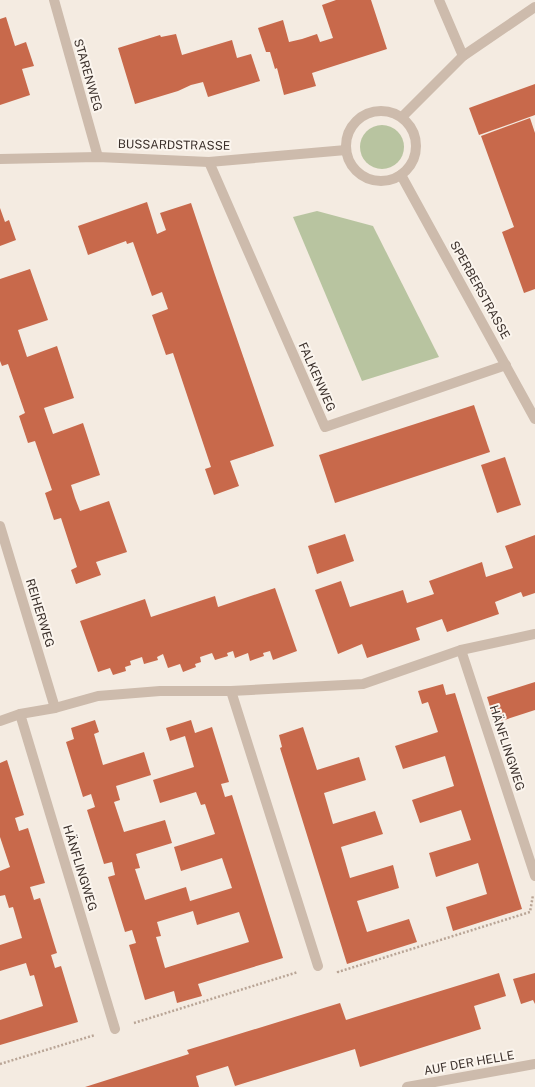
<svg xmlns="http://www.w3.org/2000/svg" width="535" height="1087" font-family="'Public Sans',sans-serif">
<rect width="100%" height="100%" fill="#f4ebe1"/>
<!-- green -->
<g fill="#b8c4a0">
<circle cx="382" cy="147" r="22"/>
<path d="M317,211L373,226L439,357L362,381L293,217Z"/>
</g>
<!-- building -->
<g fill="#c8694b" fill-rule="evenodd">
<path d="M336,0H371L387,49L312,73L316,86L284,95L277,68L275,69L270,52H266L258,28L283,20L289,42L302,39L317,34L320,42L333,38L322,5Z"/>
<path d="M6,17L15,46L26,42L34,66L22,69L30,95L0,105V19Z"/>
<path d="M176,34L182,55L232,40L237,58L251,54L260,81L208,97L203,82L191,85L178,91L135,104L118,48L160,35L161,37Z"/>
<path d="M535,84V115L479,135L469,108Z"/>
<path d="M530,118L535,133V289L524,293L502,232L514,227L481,136Z"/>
<path d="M147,202L157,234L166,230L160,213L191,203L215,275L274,446L230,461L239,486L214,495L205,469L211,467L173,353L166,355L152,315L168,309L162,292L152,296L133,242L127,244L126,241L88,255L78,226Z"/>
<path d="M0,208L5,222L9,220L16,240L0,246Z"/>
<path d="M30,269L48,320L18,330L27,357L57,346L74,398L44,408L53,434L83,423L100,475L71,485L75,498L80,511L109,501L127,552L96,562L101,575L76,584L71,570L77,567L61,518L54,520L45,493L52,490L35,441L28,443L19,416L25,413L8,364L2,366L0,361V279Z"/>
<path d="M474,405L490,452L335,503L319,455Z"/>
<path d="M505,457L521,505L497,513L481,465Z"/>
<path d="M345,534L354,561L317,574L308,546Z"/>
<path d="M535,535V593L523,597L521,592L495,602L499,614L447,632L442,619L416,628L420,640L367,658L362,644L338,654L315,590L341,581L350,607L403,590L407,603L434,594L429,581L482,562L486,577L513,568L505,546Z"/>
<path d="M275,588L297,651L273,660L270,651L263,653L264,656L250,661L248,653L235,658L233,651L227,653L228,656L215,660L212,653L200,657L201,662L195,664L196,667L183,672L180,664L168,668L163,654L157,657L158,660L144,664L142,657L130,661L131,665L125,667L126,671L113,675L110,668L98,672L80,621L145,599L151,617L215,596L218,607Z"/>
<path d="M535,682V710L495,723L487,697Z"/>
<path d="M443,684L446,695L455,693L522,909L453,931L446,907L487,894L478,863L436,877L429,853L471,840L461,810L420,823L412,800L454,786L445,756L403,769L395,746L438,732L428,702L422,704L418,691Z"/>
<path d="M95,720L99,732L94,734L103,765L144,752L151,775L116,786L120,800L114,802L124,832L165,820L172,843L136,854L140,868L135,869L145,900L186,887L190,901L232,888L222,858L181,871L174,847L215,834L205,804L201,805L196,792L160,803L153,780L194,767L185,736L170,741L166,728L191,720L195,733L212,727L229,782L221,784L225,797L232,795L283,958L198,984L202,996L177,1003L174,991L145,1000L129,945L136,943L132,930L125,932L108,877L115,875L112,862L104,864L87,810L95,807L91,794L83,797L66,742L74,739L71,728ZM193,911L197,925L239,912L249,942L165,968L156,937L161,936L157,922Z"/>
<path d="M303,727L317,770L359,757L366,780L324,793L333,824L375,811L383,834L341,847L350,878L393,865L399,888L357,901L367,932L409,919L417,942L347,964L280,748L282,747L279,735Z"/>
<path d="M7,760L24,815L15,818L19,831L28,828L45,883L30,887L34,900L40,898L57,953L51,955L55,968L61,966L78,1022L0,1045V1020L43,1006L34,975L30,976L26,963L0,971V945L22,938L13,907L9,908L5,895L0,896V871L10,867L0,837V763Z"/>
<path d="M499,973L506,996L474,1006L481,1029L360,1067L355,1049L235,1086L228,1066L196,1076L199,1087H85L189,1054L187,1050L340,1003L346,1020Z"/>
<path d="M535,973V1004L533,1000L521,1004L513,979Z"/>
</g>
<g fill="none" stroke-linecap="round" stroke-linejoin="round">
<!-- path -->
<g stroke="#b9a596" stroke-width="2.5" stroke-dasharray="2 2" stroke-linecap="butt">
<path d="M338,971V972L530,912L533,895"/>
<path d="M134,1023L298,972"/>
<path d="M0,1064L95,1035"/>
</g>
<!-- minor -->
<g stroke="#cdbbac" stroke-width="10">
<path d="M54,0L98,157"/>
<path d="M439,0L463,56"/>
<circle cx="381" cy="146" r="35"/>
<path d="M402,117L463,56L535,7"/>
<path d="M0,159L98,157L209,162L346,150"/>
<path d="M209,162L325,427L506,365"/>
<path d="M401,175L535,419"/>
<path d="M0,526L55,708"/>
<path d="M461,650L535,876"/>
<path d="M231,691L318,966"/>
<path d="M20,714L115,1029"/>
<path d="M0,721L20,714L55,708L98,696L160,691H231L363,684L461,650L535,634"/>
<path d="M407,1087L535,1064"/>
</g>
</g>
<g text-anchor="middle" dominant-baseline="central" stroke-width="4" stroke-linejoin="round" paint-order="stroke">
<!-- street labels -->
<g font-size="12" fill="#3b302b" stroke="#fbf5ee">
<text transform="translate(88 75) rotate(74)">STARENWEG</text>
<text transform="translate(174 145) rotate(1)">BUSSARDSTRASSE</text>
<text transform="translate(480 290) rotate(61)">SPERBERSTRASSE</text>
<text transform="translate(317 377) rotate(66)">FALKENWEG</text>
<text transform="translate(40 613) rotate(73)">REIHERWEG</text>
<text transform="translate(507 748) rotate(72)">HÄNFLINGWEG</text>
<text transform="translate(80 868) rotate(73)">HÄNFLINGWEG</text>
<text transform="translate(469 1063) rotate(-10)">AUF DER HELLE</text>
</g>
</g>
</svg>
